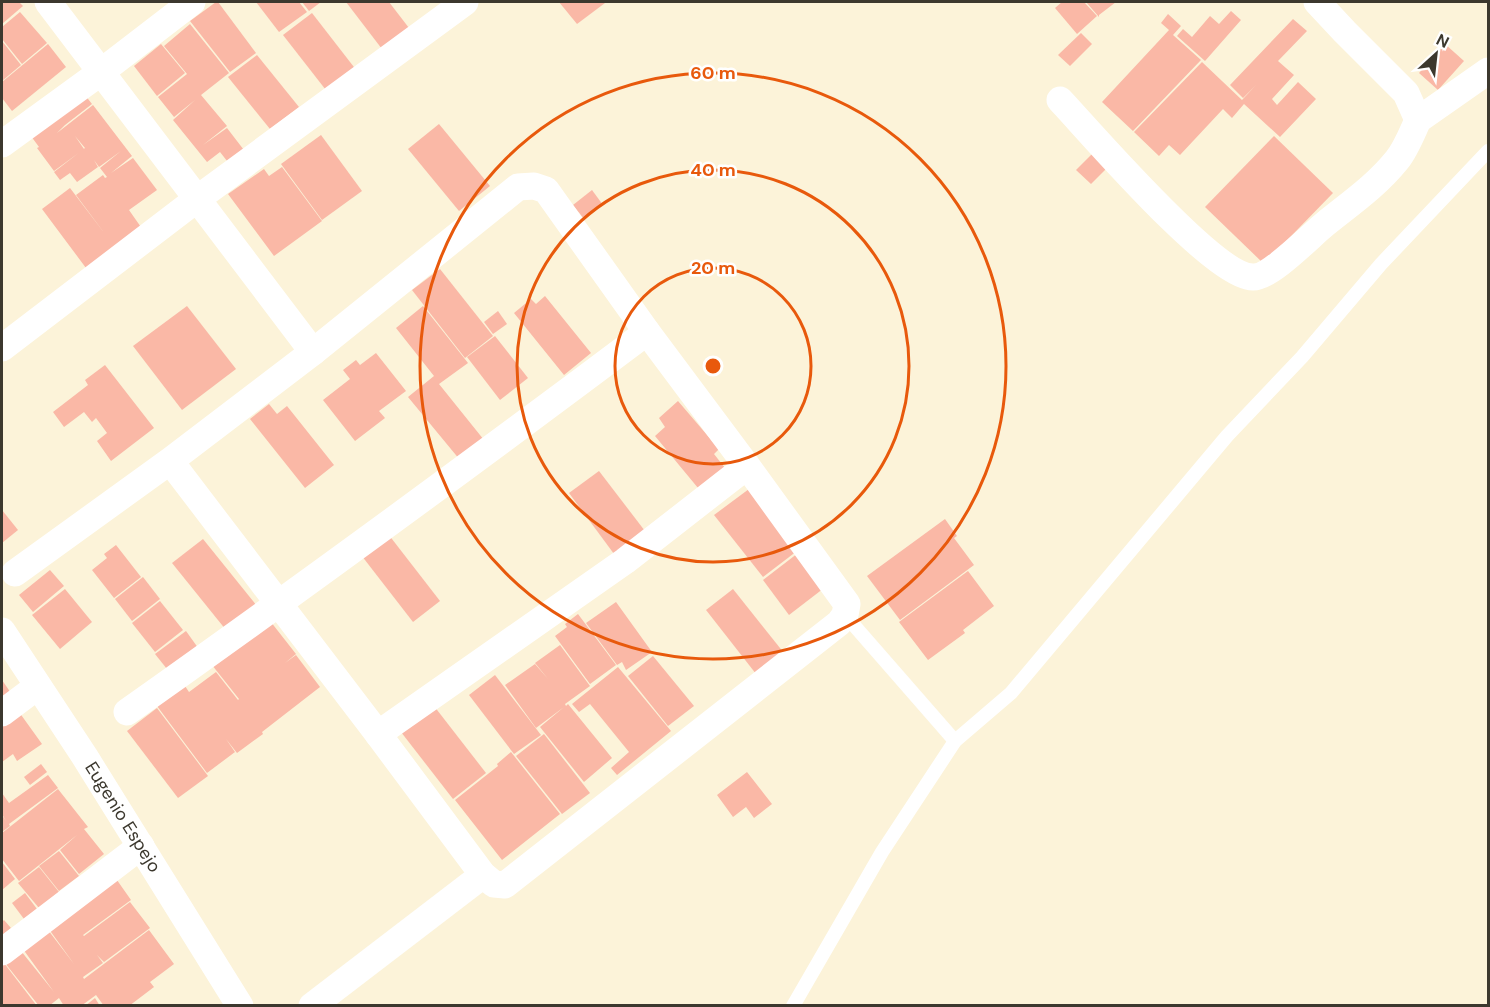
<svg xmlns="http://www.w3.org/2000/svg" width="1490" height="1007" font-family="'DM Sans',sans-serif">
<rect width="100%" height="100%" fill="#fcf3d9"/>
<!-- building -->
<g fill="#fab8a6">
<path d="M2,2H19L23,6L2,24Z"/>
<path d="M216,2H218L256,53L230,72L190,21Z"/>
<path d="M256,2H299L307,12L279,32Z"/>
<path d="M302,2H321L309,11Z"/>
<path d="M346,2H389L409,28L382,49Z"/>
<path d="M559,2H603L605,3L577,24Z"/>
<path d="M1062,2H1084L1097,16L1077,34L1055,8Z"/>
<path d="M1086,2H1116L1099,15V17Z"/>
<path d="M1231,11L1241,20L1205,61L1177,36L1183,29L1192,37L1210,16L1219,24Z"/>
<path d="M20,12L47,43L22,64L2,39V27Z"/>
<path d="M312,13L357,71L329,94L283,35Z"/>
<path d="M1168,14L1181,26L1173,35L1201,60L1133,131L1102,102L1169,30L1161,23Z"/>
<path d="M1293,19L1307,31L1278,61L1294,75L1272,99L1277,105L1298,82L1316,99L1280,137L1244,104L1232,118L1223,109L1180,155L1169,145L1159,156L1134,132L1202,62L1242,100L1256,85L1243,98L1230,85Z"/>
<path d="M190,24L229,73L201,95L227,126L203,145L227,128L247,154L231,166L220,152L207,162L173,120L195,100L174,117L158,97L187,74L164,46Z"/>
<path d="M1081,33L1092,44L1070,66L1058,55Z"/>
<path d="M2,41L21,65L2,81Z"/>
<path d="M48,44L66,67L12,111L2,98V82Z"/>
<path d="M161,44L185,73L157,96L134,66Z"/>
<path d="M1445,44L1464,61L1438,90L1419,73Z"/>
<path d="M257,55L299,107L270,129L228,77Z"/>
<path d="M81,90L92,104L65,125L57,133L93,105L132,156L111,173L133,158L157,190L129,210L143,230L89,272L42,209L70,188L105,234L76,195L103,175L105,178L107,177L100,168L121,151L99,167L94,160L98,167L77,182L70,173L60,180L54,172L85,148L75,136L84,149L54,171L37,148L39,147L28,132Z"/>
<path d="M439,124L490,186L459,211L408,149Z"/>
<path d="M321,135L362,191L322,220L281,164Z"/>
<path d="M1274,136L1333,193L1264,264L1205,207Z"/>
<path d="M1093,153L1108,167L1091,184L1076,170Z"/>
<path d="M282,167L322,221L274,256L228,194L264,169L269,176Z"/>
<path d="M592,190L603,205L584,219L573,205Z"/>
<path d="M440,269L493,336L465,358L412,290Z"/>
<path d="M545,296L591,353L564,375L514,313L531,299L536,304Z"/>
<path d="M187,306L236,369L182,410L133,346Z"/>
<path d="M423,306L468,363L439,384L484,440L460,460L408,397L434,376L396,328Z"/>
<path d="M498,311L507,324L493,334L484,322Z"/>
<path d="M495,336L528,378L500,400L467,357Z"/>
<path d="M376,353L406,391L379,411L385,418L355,441L323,400L350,379L343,370L356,360L360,365Z"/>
<path d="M105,365L154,428L111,461L97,441L107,433L96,418L92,422L84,412L64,427L53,412L88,385L85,380Z"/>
<path d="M678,401L719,449L714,454L729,473L703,494L655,436L665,427L659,418Z"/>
<path d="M269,404L277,414L287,406L334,465L305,488L250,419Z"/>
<path d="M599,471L648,535L617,558L569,493Z"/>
<path d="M749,489L797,551L763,577L714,515Z"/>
<path d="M2,510L18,530L2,543Z"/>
<path d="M945,519L957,536L954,538L974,565L900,620L867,576Z"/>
<path d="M385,530L440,601L413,622L358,551Z"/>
<path d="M203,539L257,606L226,630L172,563Z"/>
<path d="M116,545L141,577L114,598L92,570L107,558L104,554Z"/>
<path d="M802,550L828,585L789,615L763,580Z"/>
<path d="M50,570L64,586L33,612L19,595Z"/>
<path d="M968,571L994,606L963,630L965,633L928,660L899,622Z"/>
<path d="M143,577L160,599L132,621L115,599Z"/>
<path d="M65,589L92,622L60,649L32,615Z"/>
<path d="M733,589L788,658L760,679L706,610Z"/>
<path d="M160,601L183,630L155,652L132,623Z"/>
<path d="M616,602L652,652L626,670L622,662L617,665L586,623Z"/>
<path d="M578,614L616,665L590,684L555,636L567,627L565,624Z"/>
<path d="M267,617L296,654L285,663L296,655L320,687L262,732L263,734L237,753L226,739L235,752L207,773L157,706L185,686L189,692L216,672L238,700L239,699L208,660Z"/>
<path d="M186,631L201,652L171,674L155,654Z"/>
<path d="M560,645L590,686L565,704L566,706L568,704L612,758L584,782L540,727L564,707L536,728L505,685L535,664L548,679L535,663Z"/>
<path d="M653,656L694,706L668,726L628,676Z"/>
<path d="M618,667L671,731L617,775L611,768L629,752L590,704L579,712L572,704Z"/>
<path d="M495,675L541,735L514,754L469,695Z"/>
<path d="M2,680L15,699L2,708Z"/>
<path d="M14,705L42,744L17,761L13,754L2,762V714Z"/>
<path d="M434,706L486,773L453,799L401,732Z"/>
<path d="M157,708L208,776L178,798L127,731Z"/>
<path d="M544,734L590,793L562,814L516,756Z"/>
<path d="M511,752L560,814L502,860L455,800L498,766L497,764Z"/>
<path d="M41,764L47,772L30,785L24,777Z"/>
<path d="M747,772L772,804L754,818L746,807L733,817L717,795Z"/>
<path d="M48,775L58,788L9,824L10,826L2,832V815L6,821L2,814V793L9,803Z"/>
<path d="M58,789L88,827L84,829L104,854L79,874L60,850L77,835L19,881L2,859V833Z"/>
<path d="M59,851L79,876L59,891L39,866Z"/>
<path d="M2,862L15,879L2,890Z"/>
<path d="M39,867L59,892L39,908L18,883Z"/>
<path d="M112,873L131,900L83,935L84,936L130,902L150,928L104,962L97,955L103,963L83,977L84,979L149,930L174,964L150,982L154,987L129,1006H104L96,995L81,1006H64L59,998L49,1006H39L5,963L21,951L54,992L20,945L45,926L74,964L46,925Z"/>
<path d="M25,893L37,909L24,919L12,903Z"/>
<path d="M4,920L11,928L2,935V922Z"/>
<path d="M4,963L37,1006H2V965Z"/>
<path d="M95,998L100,1006H85Z"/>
</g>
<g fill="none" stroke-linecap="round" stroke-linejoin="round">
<!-- service -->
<g stroke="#fff" stroke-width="14">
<path d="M845,615L955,741"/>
<path d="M793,1006L882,852L955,741L1011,693L1227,436L1302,357L1381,264L1488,151"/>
</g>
<!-- minor -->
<g stroke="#fff" stroke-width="27">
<path d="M48,2L313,352"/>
<path d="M1060,100C1091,133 1214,277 1253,277C1270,278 1311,235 1325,224C1351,203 1376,186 1397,160C1406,149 1412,133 1418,120L1406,93L1345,32L1317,2"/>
<path d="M1418,120L1488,71"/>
<path d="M2,144L101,72L192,2"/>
<path d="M2,348L197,199L465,2"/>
<path d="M15,573L170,461L313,352L518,187L534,186L546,190L647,332L747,466L847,604L845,615L839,623L505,885L494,884L483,875L378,734L170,461"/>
<path d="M2,631L85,757L240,1006"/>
<path d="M127,712C302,588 475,461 647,332"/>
<path d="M2,713L38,686"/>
<path d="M378,734L625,561L747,466"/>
<path d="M2,952L141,846"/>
<path d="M312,1006L483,875"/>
</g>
</g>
<!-- distance rings -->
<g fill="none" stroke="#e8590c" stroke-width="3">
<circle cx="713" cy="366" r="98"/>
<circle cx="713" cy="366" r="196"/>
<circle cx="713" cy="366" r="293"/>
</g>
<g text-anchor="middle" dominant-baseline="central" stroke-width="5" stroke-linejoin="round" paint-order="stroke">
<!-- street labels -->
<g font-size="18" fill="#3c382e" stroke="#fff">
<text transform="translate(123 817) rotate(58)">Eugenio Espejo</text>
</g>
</g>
<circle cx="713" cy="366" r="9" fill="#e8590c" stroke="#fff" stroke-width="3"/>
<g font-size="18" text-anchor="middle" font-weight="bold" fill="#e8590c" stroke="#fff" stroke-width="5" stroke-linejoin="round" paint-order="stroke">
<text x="713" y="79">60 m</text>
<text x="713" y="176">40 m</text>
<text x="713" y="274">20 m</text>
</g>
<!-- border -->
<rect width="1490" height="1007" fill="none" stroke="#3c382e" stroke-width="6"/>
<!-- north arrow -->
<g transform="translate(1436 54) rotate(27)" stroke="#ffffff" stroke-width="4.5" paint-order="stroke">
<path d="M0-4.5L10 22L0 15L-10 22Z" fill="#3c382e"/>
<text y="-9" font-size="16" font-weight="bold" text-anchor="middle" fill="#3c382e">N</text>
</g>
</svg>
